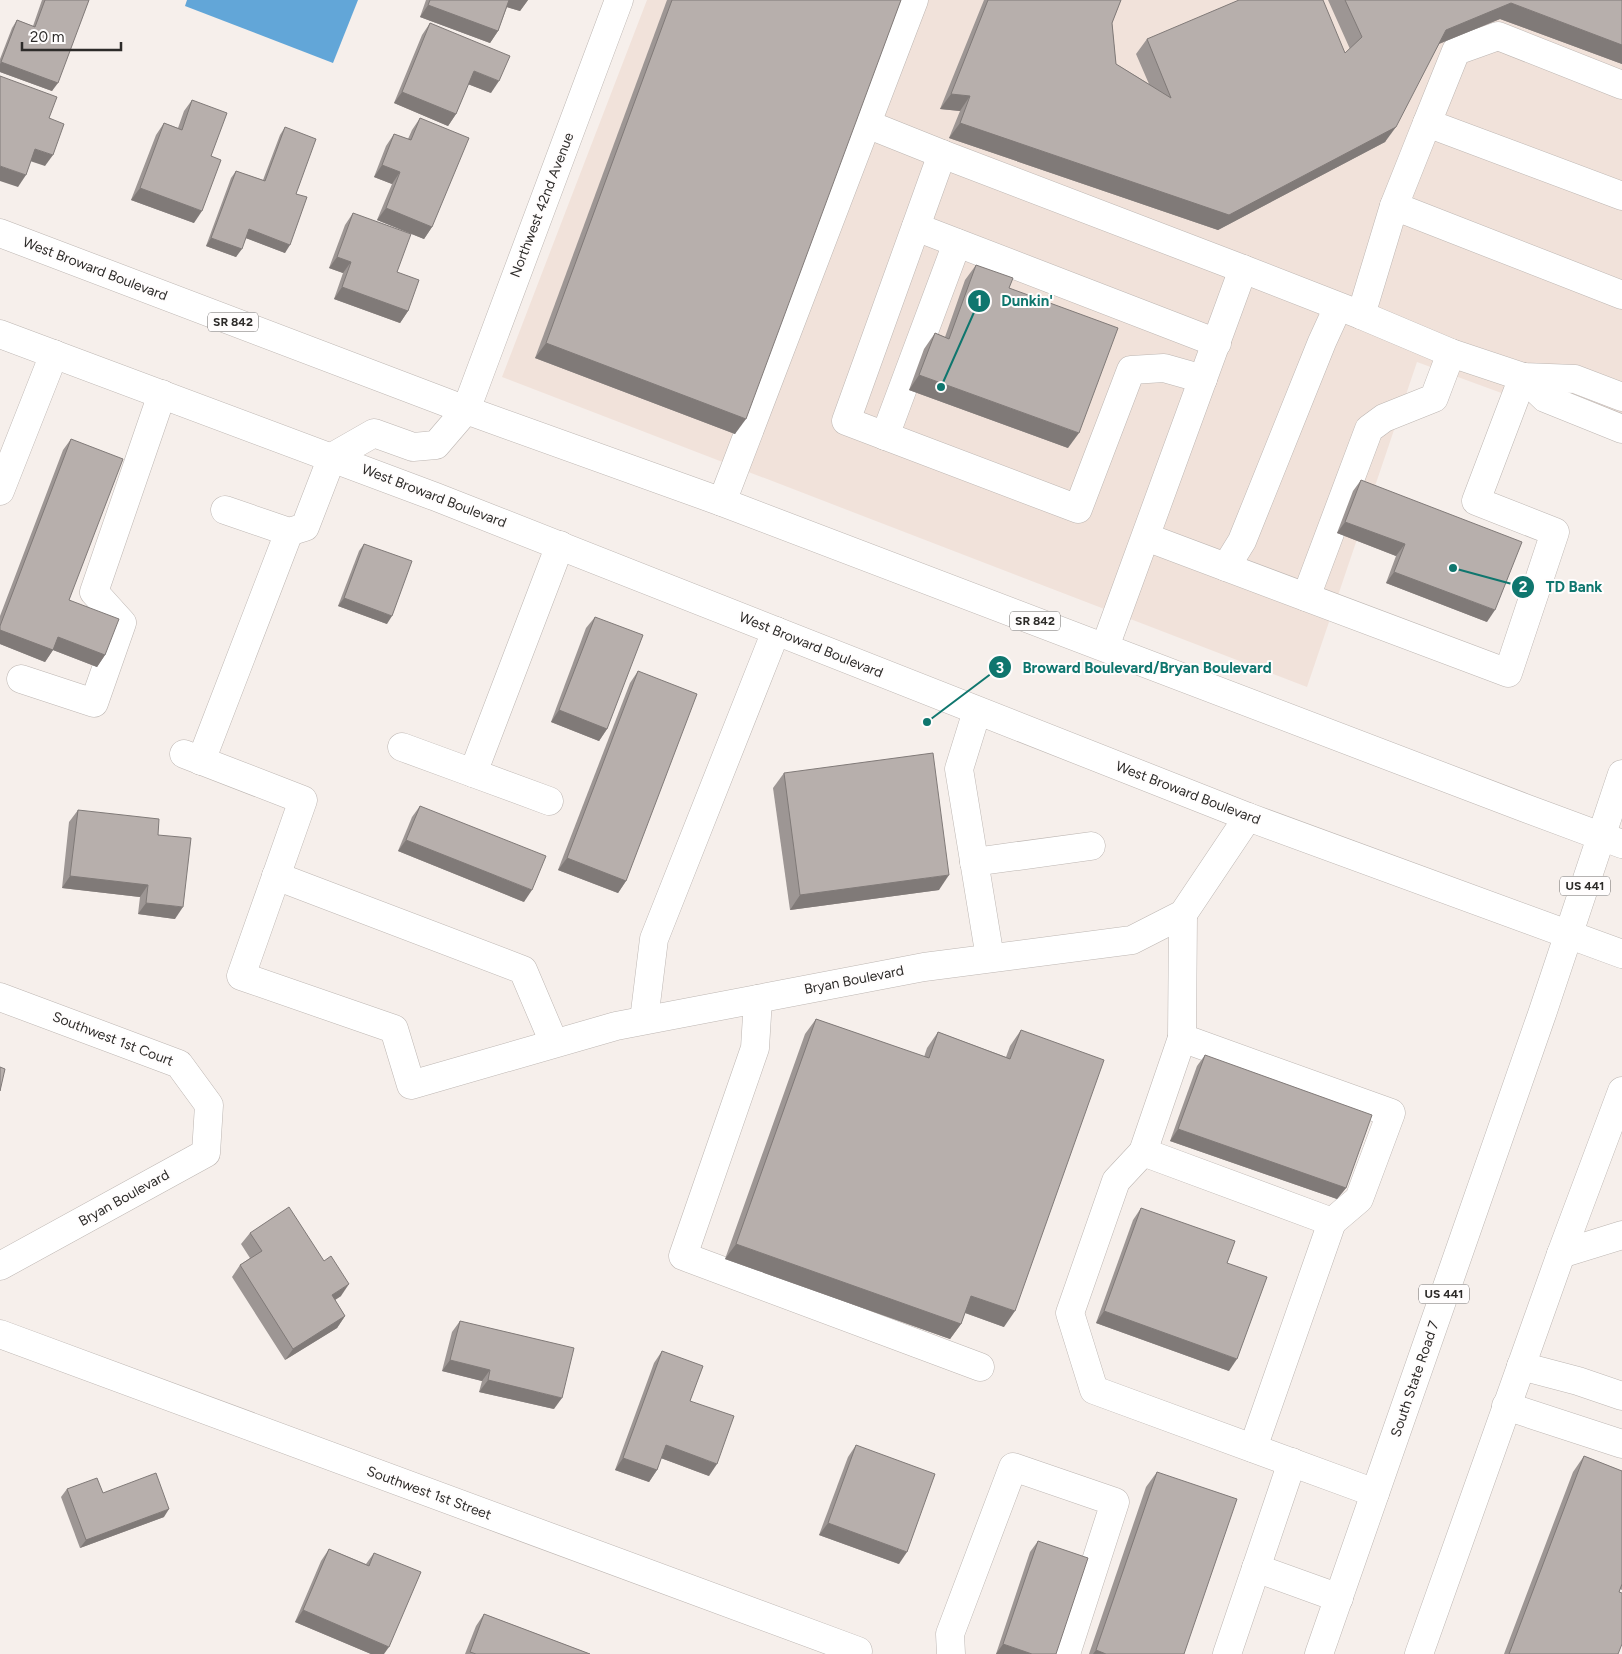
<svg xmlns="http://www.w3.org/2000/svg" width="1622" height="1654" font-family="Figtree,sans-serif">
<rect width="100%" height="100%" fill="#f6efeb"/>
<!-- built -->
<path fill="#f1e2da" d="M647,0H1622V437L1417,362L1307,687L502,377Z"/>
<!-- water -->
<path fill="#62a6d8" d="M187,0H358L333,63L185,6Z"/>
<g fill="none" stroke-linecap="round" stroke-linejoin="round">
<defs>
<g id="minor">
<path d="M1622,85L1498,36L1456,51L1427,123L1622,196"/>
<path d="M867,124L942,154"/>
<path d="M1394,206L1427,123"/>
<path d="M916,227L1217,343"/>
<path d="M1361,315L1394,206L1622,295"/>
<path d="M1523,377L1545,398L1622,429"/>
<path d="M1203,379L1164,368L1131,370L1078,509L846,421L942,154L1243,269"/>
<path d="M466,410L619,0"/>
<path d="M885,436L957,243"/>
<path d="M0,491L54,354"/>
<path d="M722,502L914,0"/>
<path d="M225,510L289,532L305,527L332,457"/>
<path d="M1146,537L1508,673L1555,532L1476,501L1523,377"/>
<path d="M1226,567L1242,541L1322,342L1338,307"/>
<path d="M1306,597L1369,429L1384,418L1434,398L1451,353"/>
<path d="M1105,647L1243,269L1361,315L1451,353L1523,377L1575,379L1622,397"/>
<path d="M21,679L94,703L122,623L94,592L162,394"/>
<path d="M977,711L959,769L990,958"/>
<path d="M402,747L473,773"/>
<path d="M184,754L303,800L241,976L394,1029L411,1085L616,1026L924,967L1132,940L1183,914L1248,817"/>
<path d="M201,761L289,532"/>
<path d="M549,801L473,773L560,545"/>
<path d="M974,862L1091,846"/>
<path d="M276,876L523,970L554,1043"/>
<path d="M1183,914L1182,1038L1391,1113L1359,1199L1332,1222"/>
<path d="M0,997L179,1064L209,1105L206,1153L0,1266"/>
<path d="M758,999L755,1048L683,1256L980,1367"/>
<path d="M644,1020L654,939L776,631"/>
<path d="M1182,1038L1143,1152L1116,1181L1070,1313L1094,1390L1375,1493"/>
<path d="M1143,1152L1332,1222L1253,1448"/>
<path d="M1561,1254L1622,1235"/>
<path d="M0,1334L858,1651"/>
<path d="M1521,1366L1578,1381L1622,1396"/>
<path d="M1506,1406L1622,1444"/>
<path d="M1256,1568L1339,1598"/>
<path d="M951,1654L950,1634L1013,1467L1115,1502L1066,1654"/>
<path d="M1227,1654L1292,1462"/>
</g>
<g id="major">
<path d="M0,233L466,410L722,502L1525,808L1622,844"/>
<path d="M0,334L436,497L1248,817L1622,954"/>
<path d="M332,457L374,433L413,447L436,445L466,410"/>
<path d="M1319,1654L1542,1014L1622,774"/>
<path d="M1419,1654L1561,1254L1622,1091"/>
</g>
</defs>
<!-- minor casing -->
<use href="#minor" stroke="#bdb6b2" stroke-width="29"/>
<!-- major casing -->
<use href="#major" stroke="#bdb6b2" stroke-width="29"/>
<!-- minor -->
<use href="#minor" stroke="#fff" stroke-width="28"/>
<!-- major -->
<use href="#major" stroke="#fff" stroke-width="28"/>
</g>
<!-- wall -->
<g fill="#9d9694">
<path d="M42,0H89L52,91L0,72V59L12,28L17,20L33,26Z"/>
<path d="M426,0H528L520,11L507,7L498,31L490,43L420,17Z"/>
<path d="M667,0H901L735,434L535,358Z"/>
<path d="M984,0H1121L1112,23L1116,64L1149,84L1136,54L1147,39L1345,53L1350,49L1328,0H1622V64L1500,19L1439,44L1385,142L1218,230L949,138L960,111L940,109Z"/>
<path d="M430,23L491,93L468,84L456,114L448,126L394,103L422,35Z"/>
<path d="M192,100L194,223L131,200L156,135L164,123L178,128L184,111Z"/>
<path d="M420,118L432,227L424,239L377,220L392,184L374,177L386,146L394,134L408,139L412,130Z"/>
<path d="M285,127L296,194L285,253L246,238L236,257L206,246L231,178L236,171L263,180L280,135Z"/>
<path d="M353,213L397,272L408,311L400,323L334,299L343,273L329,268L345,225Z"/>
<path d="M976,265L1009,288L1068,448L909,390L924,349L935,333L945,337L965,280Z"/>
<path d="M71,439L69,600L105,655L97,667L53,650L45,662L0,644V616L63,450Z"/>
<path d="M1361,480L1487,622L1386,583L1396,556L1337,533L1353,491Z"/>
<path d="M364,544L387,624L338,606L359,551Z"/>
<path d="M595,617L607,729L599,741L551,722L586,628Z"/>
<path d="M638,671L626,881L618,893L558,870L630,683Z"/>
<path d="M784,773L939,890L790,910L773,788Z"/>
<path d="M420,806L524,902L398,851L412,817Z"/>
<path d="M78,810L158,835L175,919L138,914L140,897L62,888L69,822Z"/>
<path d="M816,1019L924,1057L927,1048L938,1032L1006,1057L1010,1046L1021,1030L1004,1327L965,1313L961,1324L950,1339L725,1259L805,1034Z"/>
<path d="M1205,1055L1346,1188L1337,1199L1170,1141L1197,1066Z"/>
<path d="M1141,1208L1229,1371L1096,1323L1133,1220Z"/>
<path d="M250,1233L341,1296L335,1300L345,1316L337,1328L285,1360L232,1277L240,1265L250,1258L241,1244Z"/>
<path d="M460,1321L554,1409L479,1392L482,1381L442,1371L452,1332Z"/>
<path d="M662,1351L690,1401L709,1476L661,1458L657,1470L649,1482L615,1470L654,1363Z"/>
<path d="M856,1445L899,1564L819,1535L848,1457Z"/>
<path d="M1584,1456L1622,1471V1590L1620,1589L1619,1592L1618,1654H1504L1573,1472Z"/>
<path d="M1157,1472L1184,1654H1089L1146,1487Z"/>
<path d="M67,1489L103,1493L164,1517L80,1548L61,1497Z"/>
<path d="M1038,1541L1056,1654H996L1030,1552Z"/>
<path d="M329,1549L366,1564L374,1553L384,1654H371L295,1622L321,1561Z"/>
<path d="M484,1614L590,1654H465L476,1626Z"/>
</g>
<!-- shaded-wall -->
<g fill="#807a78">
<path d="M507,0H528L520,11L503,6Z"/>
<path d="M1511,3L1622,45V64L1500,19L1436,45L1446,30Z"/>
<path d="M428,5L498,31L490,43L420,17Z"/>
<path d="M1,62L58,83L52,91L0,72V64Z"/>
<path d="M474,71L499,81L491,93L465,83Z"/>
<path d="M402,92L456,114L448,126L394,103Z"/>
<path d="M951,94L970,96L960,111L940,109Z"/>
<path d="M960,123L1396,127L1385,142L1218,230L949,138Z"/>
<path d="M35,149L53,155L45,166L27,160Z"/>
<path d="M382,165L400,172L392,184L374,177Z"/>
<path d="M0,166L26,175L18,187L0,181Z"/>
<path d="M140,188L202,211L194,223L131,200Z"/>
<path d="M386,208L432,227L424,239L377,220Z"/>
<path d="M249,229L290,245L285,253L243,237Z"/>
<path d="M211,238L242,249L236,257L206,246Z"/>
<path d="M337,257L351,262L343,273L329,268Z"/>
<path d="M342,287L408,311L400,323L334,299Z"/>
<path d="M546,343L746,419L735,434L535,358Z"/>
<path d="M919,375L1079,433L1068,448L909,390Z"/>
<path d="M1345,522L1405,544L1396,556L1337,533Z"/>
<path d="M1394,572L1495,610L1487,622L1386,583Z"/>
<path d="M344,598L392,616L387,624L338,606Z"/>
<path d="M0,630L58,637L105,655L97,667L53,650L45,662L0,644Z"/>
<path d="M559,710L607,729L599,741L551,722Z"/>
<path d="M406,840L532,890L524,902L398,851Z"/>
<path d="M567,858L626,881L618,893L558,870Z"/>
<path d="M949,875L939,890L790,910L800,895Z"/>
<path d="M70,876L148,885L140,897L62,888Z"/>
<path d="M146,903L183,907L175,919L138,914Z"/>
<path d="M1178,1129L1346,1188L1337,1199L1170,1141Z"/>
<path d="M736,1244L961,1324L950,1339L725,1259Z"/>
<path d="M349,1284L341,1296L324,1307L332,1295Z"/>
<path d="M971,1296L1015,1311L1004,1327L960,1311Z"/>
<path d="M1104,1311L1237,1359L1229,1371L1096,1323Z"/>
<path d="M345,1316L337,1328L285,1360L293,1349Z"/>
<path d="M450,1360L490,1370L482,1381L442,1371Z"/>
<path d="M488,1380L562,1398L554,1409L479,1392Z"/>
<path d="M666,1445L717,1464L709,1476L658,1457Z"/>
<path d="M623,1458L657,1470L649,1482L615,1470Z"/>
<path d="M169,1509L164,1517L80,1548L86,1540Z"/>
<path d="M828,1523L907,1552L899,1564L819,1535Z"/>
<path d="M303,1610L389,1647L384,1654H371L295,1622Z"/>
<path d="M1003,1644L1032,1654H996Z"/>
<path d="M1096,1650L1106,1654H1093Z"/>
</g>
<!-- building -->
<g fill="#b7afac" stroke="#807a78">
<path d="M45,0H89L58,83L1,62L17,20L35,27Z"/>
<path d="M430,0H509L498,31L428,5Z"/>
<path d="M672,0H901L746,419L546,343Z"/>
<path d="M988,0H1121L1112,23L1116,64L1171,98L1147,39L1239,0H1323L1345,53L1362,37L1345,0H1622V45L1511,3L1446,30L1396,127L1229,215L960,123L970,96L951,94Z"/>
<path d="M430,23L510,56L499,81L474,71L456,114L402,92Z"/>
<path d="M0,76L57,97L49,118L64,124L53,155L35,149L26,175L0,166Z"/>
<path d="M192,100L227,113L211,156L221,160L202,211L140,188L164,123L182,130Z"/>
<path d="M420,118L469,138L432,227L386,208L400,172L382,165L394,134L411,140Z"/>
<path d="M285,127L316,139L296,194L307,197L290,245L249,229L242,249L211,238L236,171L265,181Z"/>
<path d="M353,213L411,234L397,272L419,280L408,311L342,287L351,262L337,257Z"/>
<path d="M976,265L1013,278L1009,288L1118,328L1079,433L919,375L935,333L949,339Z"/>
<path d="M71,439L123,459L69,600L119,619L105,655L58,637L53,650L0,630V626Z"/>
<path d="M1361,480L1522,542L1495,610L1394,572L1405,544L1345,522Z"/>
<path d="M364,544L412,561L392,616L344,598Z"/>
<path d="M595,617L643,635L607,729L559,710Z"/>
<path d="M638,671L697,694L626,881L567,858Z"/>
<path d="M933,753L949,875L800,895L784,773Z"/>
<path d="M420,806L546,856L532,890L406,840Z"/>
<path d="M78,810L159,819L158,835L191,838L183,907L146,903L148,885L70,876Z"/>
<path d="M816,1019L929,1058L938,1032L1010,1059L1021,1030L1104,1060L1015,1311L971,1296L961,1324L736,1244Z"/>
<path d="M1205,1055L1372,1115L1346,1188L1178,1129Z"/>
<path d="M0,1067L5,1069L0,1091Z"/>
<path d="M289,1207L324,1261L331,1256L349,1284L332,1295L345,1316L293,1349L240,1265L262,1251L250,1233Z"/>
<path d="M1141,1208L1235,1241L1227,1263L1267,1277L1237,1359L1104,1311Z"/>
<path d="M460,1321L574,1348L562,1398L488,1380L490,1370L450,1360Z"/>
<path d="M662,1351L703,1366L690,1401L734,1416L717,1464L666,1445L657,1470L623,1458Z"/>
<path d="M856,1445L935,1474L907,1552L828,1523Z"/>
<path d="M1584,1456L1622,1471V1584L1619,1592L1622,1593V1644L1618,1654H1509Z"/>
<path d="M1157,1472L1237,1499L1184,1654H1106L1096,1650Z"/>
<path d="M156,1473L169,1509L86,1540L67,1489L97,1478L103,1493Z"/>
<path d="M1038,1541L1088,1558L1056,1654H1032L1003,1644Z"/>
<path d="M329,1549L369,1566L374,1553L421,1572L389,1647L303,1610Z"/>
<path d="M484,1614L590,1654H476L470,1652Z"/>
</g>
<g text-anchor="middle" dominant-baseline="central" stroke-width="4" stroke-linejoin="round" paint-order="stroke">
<!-- shield labels -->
<g fill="#fffdfd" stroke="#6c6a69" stroke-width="1">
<rect x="208" y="312.5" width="50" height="19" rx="4"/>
<rect x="1010" y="611.5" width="50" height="19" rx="4"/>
<rect x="1560" y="876.5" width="50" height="19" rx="4"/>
<rect x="1419" y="1284.5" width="50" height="19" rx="4"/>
</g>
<g font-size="12" font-weight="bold" fill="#2d2b29">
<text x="233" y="322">SR 842</text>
<text x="1035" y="621">SR 842</text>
<text x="1585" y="886">US 441</text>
<text x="1444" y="1294">US 441</text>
</g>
<!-- street labels -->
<g font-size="14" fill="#2d2b29" stroke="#fffdfd">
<text transform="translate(542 205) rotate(-69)">Northwest 42nd Avenue</text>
<text transform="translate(95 269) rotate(21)">West Broward Boulevard</text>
<text transform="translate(434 496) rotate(21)">West Broward Boulevard</text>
<text transform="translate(811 645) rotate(22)">West Broward Boulevard</text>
<text transform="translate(1188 793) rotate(21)">West Broward Boulevard</text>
<text transform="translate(854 980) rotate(-11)">Bryan Boulevard</text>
<text transform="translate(113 1039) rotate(21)">Southwest 1st Court</text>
<text transform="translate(124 1198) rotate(-29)">Bryan Boulevard</text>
<text transform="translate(1415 1379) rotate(-71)">South State Road 7</text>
<text transform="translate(429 1493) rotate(20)">Southwest 1st Street</text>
</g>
</g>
<!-- callouts -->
<path fill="none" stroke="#0f766e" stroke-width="2" d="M941 387L979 301M1453 568L1523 587M927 722L1000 667"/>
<g fill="#0f766e" stroke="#fffdfd" stroke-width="2">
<circle cx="941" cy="387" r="5"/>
<circle cx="1453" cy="568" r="5"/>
<circle cx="927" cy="722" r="5"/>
<circle cx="979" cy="301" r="12"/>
<circle cx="1523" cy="587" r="12"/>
<circle cx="1000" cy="667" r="12"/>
</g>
<g font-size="15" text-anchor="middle" font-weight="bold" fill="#fff">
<text x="979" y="306">1</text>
<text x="1523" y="592">2</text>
<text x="1000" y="673">3</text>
</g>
<g font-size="15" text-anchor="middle" font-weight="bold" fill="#0f766e" stroke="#fffdfd" stroke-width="4" stroke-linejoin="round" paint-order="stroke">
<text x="1027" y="306">Dunkin'</text>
<text x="1574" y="592">TD Bank</text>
<text x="1147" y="673">Broward Boulevard/Bryan Boulevard</text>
</g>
<!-- scale -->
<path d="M22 42v8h99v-8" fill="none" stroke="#2d2b29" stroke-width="2.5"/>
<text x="30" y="42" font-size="15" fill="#2d2b29" stroke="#fffdfd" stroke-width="4" paint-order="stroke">20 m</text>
</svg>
